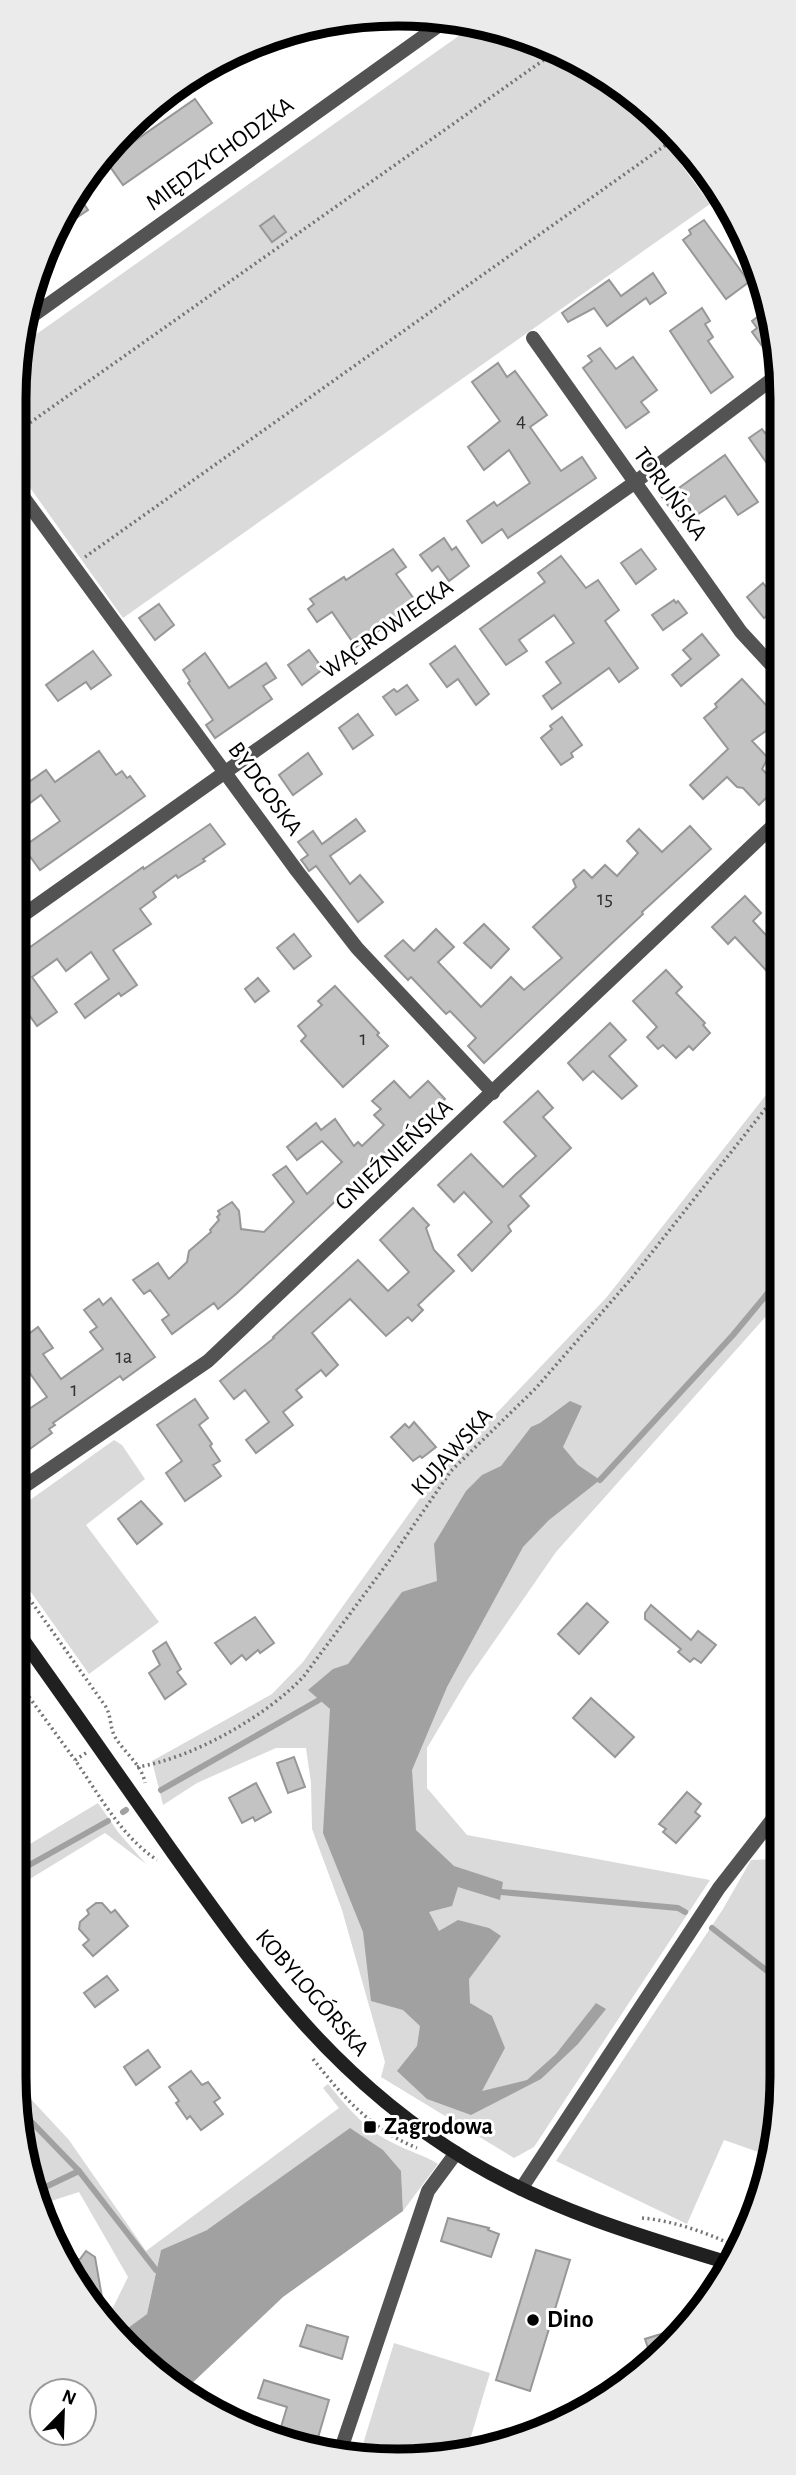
<svg xmlns="http://www.w3.org/2000/svg" width="796" height="2475" font-family="'Alegreya Sans',sans-serif">
<rect width="100%" height="100%" fill="#fff"/>
<!-- green -->
<g fill="#dadada">
<path d="M477,23L590,65L638,105L710,204L123,618L21,475V345Z"/>
<path d="M777,1081L776,1305L556,1552L468,1679L427,1748V1788L467,1835L710,1880L534,2147L514,2158L381,2077L385,2062L342,1910L312,1829L311,1783L306,1748H276L197,1783L163,1805L152,1761L272,1694L303,1662L433,1480L606,1298Z"/>
<path d="M114,1440L122,1445L145,1479L86,1525L159,1622L89,1674L16,1571V1510Z"/>
<path d="M98,1803L118,1832L146,1864L105,1833L15,1888V1853Z"/>
<path d="M775,1859V2152L773,2157L724,2140L687,2224L556,2161L723,1909L751,1860Z"/>
<path d="M15,2082L69,2140L146,2251L339,2108L323,2088L328,2084C346,2106 367,2131 393,2143C408,2151 424,2155 438,2164L403,2211L401,2171L207,2230L161,2250L147,2314L117,2336L105,2324L128,2277L79,2192L39,2205Z"/>
<path d="M394,2343L490,2373L469,2443L572,2411L498,2448L359,2457Z"/>
</g>
<!-- water -->
<g fill="#a1a1a1">
<path d="M570,1401L582,1406L563,1447L578,1465L600,1480L549,1520L523,1547L447,1687L412,1770L416,1830L454,1866L503,1882L500,1900L458,1887L452,1906L429,1912L439,1931L458,1920L489,1928L501,1936L469,1979L470,2003L492,2016L505,2048L482,2091L527,2080L556,2054L596,2003L606,2009L578,2044L541,2079L471,2115L427,2099L397,2071L417,2046L420,2026L403,2010L371,2001L363,1932L323,1833L330,1709L308,1690L333,1669L348,1664L402,1592L437,1581L434,1544L466,1491L482,1475L501,1466L531,1427L540,1423Z"/>
<path d="M350,2128L383,2150L401,2171L403,2211L283,2297L186,2389L117,2336L147,2314L161,2250L207,2230Z"/>
</g>
<g fill="none" stroke-linecap="round" stroke-linejoin="round">
<!-- stream -->
<g stroke="#a1a1a1" stroke-width="6">
<path d="M600,1480L733,1335L777,1282"/>
<path d="M161,1790L319,1700"/>
<path d="M123,1812L126,1810"/>
<path d="M15,1873L108,1821"/>
<path d="M501,1892L678,1908L685,1912"/>
<path d="M712,1928L775,1977"/>
<path d="M21,2111L79,2171"/>
<path d="M37,2191L79,2171L156,2270"/>
</g>
</g>
<!-- building -->
<g fill="#c3c3c3" stroke="#979797" stroke-width="2">
<path d="M195,99L212,123L123,185L106,161Z"/>
<path d="M76,192L88,210L60,229L69,208Z"/>
<path d="M274,216L286,232L272,242L260,226Z"/>
<path d="M704,220L749,282L726,299L683,240L691,234L689,230Z"/>
<path d="M653,273L666,293L650,304L646,298L607,326L594,308L568,322L562,313L609,280L621,296Z"/>
<path d="M702,308L710,321L705,324L713,337L708,341L733,377L711,393L670,331Z"/>
<path d="M764,312L770,319L779,347V356L774,350L768,354L752,332L757,328L752,321Z"/>
<path d="M600,348L616,369L633,357L657,390L641,402L649,412L626,428L583,368L592,361L588,356Z"/>
<path d="M498,363L507,377L515,371L547,415L530,427L561,471L582,457L596,478L508,538L502,529L482,543L467,521L494,502L497,506L530,483L509,450L484,470L468,447L500,421L472,382Z"/>
<path d="M778,423V479L749,438L762,429L765,433Z"/>
<path d="M725,455L758,502L738,515L725,496L682,525L662,497L675,488L676,490Z"/>
<path d="M444,538L452,550L456,547L469,566L449,581L438,566L432,571L420,555Z"/>
<path d="M393,549L406,567L396,574L417,603L356,647L332,612L317,622L308,609L314,604L310,599L344,577L346,580Z"/>
<path d="M641,549L656,569L636,584L621,563Z"/>
<path d="M561,556L586,588L598,580L619,610L605,621L638,668L619,682L609,668L552,709L543,696L561,683L546,662L574,643L554,615L519,640L527,651L506,665L480,629L545,582L538,573Z"/>
<path d="M763,583L778,602V607L764,618L747,597Z"/>
<path d="M674,600L676,603L678,601L687,613L663,630L652,615Z"/>
<path d="M159,604L174,625L155,640L139,618Z"/>
<path d="M702,634L719,655L681,686L672,675L691,659L683,650Z"/>
<path d="M455,646L489,694L476,705L458,679L447,687L430,664Z"/>
<path d="M309,650L323,669L302,685L288,665Z"/>
<path d="M93,651L111,675L91,689L86,682L58,701L46,685Z"/>
<path d="M205,653L229,688L266,663L276,678L263,686L272,699L215,738L206,725L213,720L188,683L190,681L183,670Z"/>
<path d="M742,679L766,705L768,704L778,717V722L752,741L768,758L762,769L778,786L759,805L743,788L737,787L727,777L703,799L690,785L728,749L704,718L717,707L715,704Z"/>
<path d="M407,685L418,700L396,715L383,697L394,689L397,692Z"/>
<path d="M358,714L373,735L353,749L339,728Z"/>
<path d="M562,717L582,745L571,753L573,757L561,765L541,738L552,729L550,726Z"/>
<path d="M99,751L116,775L122,771L127,778L130,776L145,796L40,870L23,847L60,821L41,795L19,811V789L46,770L55,782Z"/>
<path d="M308,753L322,774L293,795L279,775Z"/>
<path d="M356,819L365,831L330,856L350,884L360,875L383,902L358,922L316,866L309,871L305,865L301,860L308,855L298,842L313,831L322,844Z"/>
<path d="M210,824L225,844L203,859L205,861L178,878L176,875L153,892L156,897L140,909L151,924L113,950L137,985L121,996L119,993L85,1018L75,1004L109,979L91,952L66,971L57,959L32,977L57,1012L37,1026L25,1009L19,1013V955L143,867L144,869Z"/>
<path d="M690,826L711,849L642,912L643,914L484,1063L468,1046L476,1038L450,1011L446,1014L411,977L408,980L385,956L403,940L414,951L436,929L454,947L438,962L481,1007L511,977L524,990L562,958L533,927L576,887L573,880L584,870L592,878L605,865L617,876L638,853L627,841L639,829L662,852Z"/>
<path d="M745,896L761,913L753,921L777,947V982L735,937L728,944L712,927Z"/>
<path d="M484,924L509,949L491,968L464,943Z"/>
<path d="M294,934L311,956L294,969L277,948Z"/>
<path d="M666,970L682,987L676,993L705,1023L703,1025L710,1033L693,1050L689,1046L676,1058L663,1045L658,1049L647,1037L657,1027L633,1001Z"/>
<path d="M258,978L269,991L255,1002L245,989Z"/>
<path d="M335,986L379,1033L377,1035L388,1046L343,1087L301,1041L306,1036L298,1026L322,1005L318,1001Z"/>
<path d="M610,1023L626,1040L609,1056L637,1086L622,1099L593,1071L583,1080L568,1063Z"/>
<path d="M394,1081L410,1098L428,1081L445,1099L236,1294L218,1309L214,1303L172,1334L162,1320L169,1315L150,1290L144,1294L133,1280L158,1263L169,1279L187,1262L189,1251L211,1232L210,1230L219,1220L217,1217L220,1214L218,1211L232,1202L239,1211L241,1229L264,1232L294,1202L273,1175L286,1166L307,1194L342,1162L322,1141L297,1160L287,1147L316,1123L321,1130L335,1119L354,1146L358,1142L362,1146L384,1125L374,1115L381,1109L372,1101Z"/>
<path d="M538,1091L553,1108L543,1117L571,1148L520,1196L529,1206L508,1226L511,1231L472,1271L458,1255L492,1222L464,1192L454,1202L438,1185L471,1154L503,1187L515,1175L536,1156L504,1122Z"/>
<path d="M413,1208L429,1225L426,1228L434,1250L454,1271L418,1305L423,1310L412,1321L408,1317L386,1336L350,1299L312,1333L338,1365L326,1376L321,1370L296,1390L302,1397L283,1412L293,1425L256,1453L246,1440L269,1422L245,1390L234,1399L220,1381L274,1338L273,1337L358,1260L388,1291L409,1272L380,1240Z"/>
<path d="M111,1298L155,1357L123,1380L120,1376L53,1423L55,1425L49,1429L52,1433L17,1458V1417L47,1397L21,1361L28,1356L18,1342L38,1327L53,1348L43,1354L61,1379L103,1349L90,1332L97,1327L84,1310L99,1299L103,1305Z"/>
<path d="M195,1399L208,1418L199,1425L212,1444L210,1446L220,1461L213,1465L221,1476L185,1501L166,1473L182,1461L157,1425Z"/>
<path d="M414,1422L436,1447L422,1458L420,1456L413,1461L391,1437L405,1424L409,1428Z"/>
<path d="M141,1501L162,1524L137,1544L118,1519Z"/>
<path d="M587,1603L608,1622L579,1654L558,1634Z"/>
<path d="M651,1605L691,1640L698,1631L716,1645L701,1663L694,1658L690,1662L678,1652L681,1649L645,1619V1613Z"/>
<path d="M255,1617L274,1643L260,1653L258,1650L246,1660L242,1655L231,1664L215,1643Z"/>
<path d="M166,1642L181,1669L177,1672L186,1684L165,1699L149,1673L160,1665L153,1651Z"/>
<path d="M591,1698L634,1737L615,1757L573,1718Z"/>
<path d="M294,1757L305,1787L288,1793L277,1763Z"/>
<path d="M256,1783L271,1812L255,1821L253,1817L242,1823L229,1798Z"/>
<path d="M687,1792L701,1804L695,1812L700,1816L676,1843L663,1832L666,1829L659,1824Z"/>
<path d="M96,1903H102L111,1913L115,1910L128,1926L93,1956L83,1945L89,1940L79,1929L80,1922L89,1914L87,1910Z"/>
<path d="M107,1976L118,1990L95,2007L84,1993Z"/>
<path d="M148,2050L160,2067L136,2085L124,2067Z"/>
<path d="M191,2071L202,2085L208,2082L220,2098L214,2102L223,2114L201,2130L190,2116L187,2119L176,2103L179,2101L169,2087Z"/>
<path d="M448,2218L489,2228L488,2230L499,2234L491,2257L441,2241Z"/>
<path d="M536,2250L570,2260L530,2391L496,2380Z"/>
<path d="M86,2251L95,2257L107,2326L66,2261L80,2259Z"/>
<path d="M307,2325L348,2337L342,2359L300,2346Z"/>
<path d="M683,2327L658,2354L652,2360L645,2339Z"/>
<path d="M264,2380L329,2400L315,2448L278,2437L287,2407L258,2398Z"/>
</g>
<g fill="none" stroke-linecap="round" stroke-linejoin="round">
<!-- path -->
<g stroke="#757575" stroke-width="3.5" stroke-dasharray="2 3.5" stroke-linecap="butt">
<path d="M21,429L555,52"/>
<path d="M85,557L677,137"/>
<path d="M16,1580L106,1707C111,1716 110,1726 114,1735C122,1751 142,1764 145,1783"/>
<path d="M16,1679L75,1760"/>
<path d="M86,1753L75,1760C100,1796 121,1836 157,1860"/>
<path d="M137,1767C191,1759 267,1716 304,1676L389,1561L451,1471L536,1388L631,1279L777,1094"/>
<path d="M313,2059C342,2096 372,2130 417,2148"/>
<path d="M642,2218C674,2221 705,2232 735,2246"/>
</g>
<!-- street -->
<g stroke="#535353" stroke-width="14">
<path d="M21,324L445,21"/>
<path d="M533,338L741,632L778,672"/>
<path d="M21,494L297,871L357,948L493,1093"/>
<path d="M19,918L634,483L779,374"/>
<path d="M16,1492L208,1361L778,821"/>
<path d="M521,2189L719,1888L775,1816"/>
<path d="M339,2455L428,2191L456,2153"/>
</g>
<!-- secondary -->
<path stroke="#202020" stroke-width="14" d="M16,1630C68,1703 120,1777 171,1850C260,1975 334,2080 469,2161C549,2209 639,2236 729,2263"/>
</g>
<!-- markers -->
<g fill="#000" stroke="#fff" stroke-width="2.5">
<rect x="363" y="2120" width="14" height="14" rx="3.5"/>
<circle cx="533" cy="2320" r="7"/>
</g>
<g text-anchor="middle" dominant-baseline="central" stroke-width="6" stroke-linejoin="round" paint-order="stroke">
<!-- number labels -->
<g font-size="21" fill="#313131">
<text x="521" y="420">4</text>
<text x="605" y="898">15</text>
<text x="363" y="1038">1</text>
<text x="124" y="1356">1a</text>
<text x="74" y="1389">1</text>
</g>
<!-- street labels -->
<g font-size="24" fill="#000" stroke="#fff">
<text transform="translate(220 154) rotate(-36)">MIĘDZYCHODZKA</text>
<text transform="translate(670 494) rotate(54)">TORUŃSKA</text>
<text transform="translate(387 629) rotate(-35)">WĄGROWIECKA</text>
<text transform="translate(265 789) rotate(54)">BYDGOSKA</text>
<text transform="translate(394 1155) rotate(-43)">GNIEŹNIEŃSKA</text>
<text transform="translate(452 1452) rotate(-48)">KUJAWSKA</text>
<text transform="translate(312 1993) rotate(49)">KOBYLOGÓRSKA</text>
</g>
<!-- poi labels -->
<g font-size="24" font-weight="bold" fill="#000" stroke="#fff" text-anchor="start">
<text x="384" y="2127">Zagrodowa</text>
<text x="547" y="2320">Dino</text>
</g>
</g>
<!-- crop -->
<path d="M0 0H796V2475H0ZM398 26H398A372 372 0 0 1 770 398V2077A372 372 0 0 1 398 2449H398A372 372 0 0 1 26 2077V398A372 372 0 0 1 398 26Z" fill="#ebebeb" fill-rule="evenodd"/>
<path fill="none" stroke="#000" stroke-width="9" d="M398 26H398A372 372 0 0 1 770 398V2077A372 372 0 0 1 398 2449H398A372 372 0 0 1 26 2077V398A372 372 0 0 1 398 26Z"/>
<!-- north arrow -->
<g transform="translate(63 2412) rotate(23)"><circle r="33" fill="#ffffff" stroke="#999999" stroke-width="2"/>
<path d="M0-5L12 26L0 18L-12 26Z" fill="#000000"/>
<text y="-10" font-size="19" font-weight="bold" text-anchor="middle" fill="#000000">N</text>
</g>
</svg>
